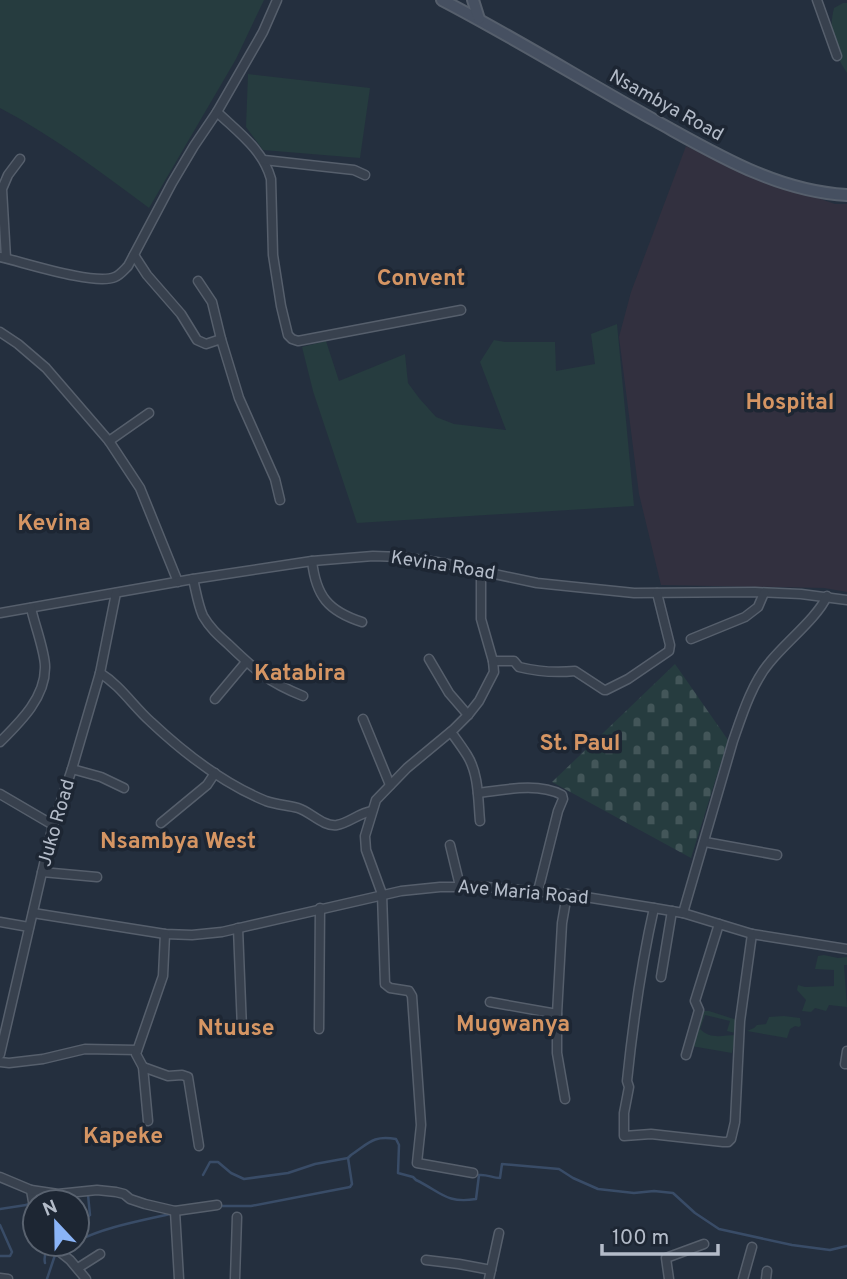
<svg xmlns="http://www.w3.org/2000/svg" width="847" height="1279" font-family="Overpass,sans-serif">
<defs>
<pattern id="cemetery-stones" width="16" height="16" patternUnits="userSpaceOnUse" patternTransform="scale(1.75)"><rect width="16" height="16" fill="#263c3f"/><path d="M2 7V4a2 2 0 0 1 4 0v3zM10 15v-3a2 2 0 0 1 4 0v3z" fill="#435659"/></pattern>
</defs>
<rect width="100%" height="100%" fill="#242f3e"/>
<!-- medical -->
<path fill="#32303f" d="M686,146L762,182L783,189L798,191L835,204H847V592L824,588L661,585L639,494L619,337L631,292Z"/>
<!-- grass -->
<g fill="#263c3f">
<path d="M0,0H264L236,59L149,208C101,172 53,136 0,108Z"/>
<path d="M843,3H847V73C833,52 828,32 834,8Z"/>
<path d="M248,74L370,88L360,158L263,150L246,127Z"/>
<path d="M617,324L634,506L357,523L313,391L302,347L326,341L339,381L405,354L408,383L419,398L436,417L454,424L506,430L480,362L494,340L505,342H555L556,371L595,364L591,334Z"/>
<path d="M824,955L838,958L847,957V965H844L847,1007L829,1005L826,1011L815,1008L811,1012L802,1011L806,1000L797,990L798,985L805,987L834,986V970L815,969L818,956Z"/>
<path d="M699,1011H709L737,1020L735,1033L727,1031L730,1021L705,1015L700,1029C711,1040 723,1035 736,1035L732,1053L691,1046Z"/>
<path d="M784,1016L800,1018L801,1025L799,1027L795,1026L790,1029L787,1038L747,1031L754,1028L757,1025L766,1024L769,1017Z"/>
</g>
<!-- cemetery -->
<path fill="url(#cemetery-stones)" d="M675,664L728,740L691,858L552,782Z"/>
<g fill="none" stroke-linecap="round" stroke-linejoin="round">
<!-- stream -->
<g stroke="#394c67" stroke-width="2.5">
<path d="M203,1175L210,1162H218L231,1173L244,1179L288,1173L315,1164L348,1158"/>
<path d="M37,1200L58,1198"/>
<path d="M219,1206H251L350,1187L352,1184L348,1158L351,1155C369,1143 373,1135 396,1139L399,1145L398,1173L413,1177L416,1180C441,1192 446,1204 476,1199L479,1175C487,1174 492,1178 500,1178L502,1164L559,1169L573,1178L598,1189L634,1193L654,1191L673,1193L695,1213L719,1229L792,1245L830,1250L847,1246"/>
<path d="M0,1209L26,1205L32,1202"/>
<path d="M77,1220H83L90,1215L88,1195H85"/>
<path d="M0,1225L12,1252L10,1256H0"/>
<path d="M77,1241C108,1226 141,1221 174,1213"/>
<path d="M59,1250L71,1244"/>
<path d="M45,1263C43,1256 48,1250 46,1244"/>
<path d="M47,1279L55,1255L58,1254"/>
</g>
<defs>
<g id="minor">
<path d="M817,0L837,56"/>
<path d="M217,112C239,133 263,150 271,179L273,255L281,306L288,335L292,339L298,341L461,310"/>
<path d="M264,160L354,170L365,175"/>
<path d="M134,255L147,275L181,314L197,340L206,344L221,339L239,398L275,479L280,500"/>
<path d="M0,257C23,262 95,286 115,277C120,275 124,270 128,266L172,183L194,146L217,112L263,32L277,0"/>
<path d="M6,258L2,189L8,175L20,159"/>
<path d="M198,281L212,302L221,339"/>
<path d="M0,332L18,344L46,368L109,441L140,488L178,582"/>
<path d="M109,441L149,413"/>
<path d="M312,561C316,596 328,611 362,622"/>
<path d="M193,579C196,591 198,605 203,616C210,628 218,635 228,644C255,670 268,682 303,696"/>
<path d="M0,613L193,579L312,561L373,556L402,557L443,563L537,583L634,593L755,592L801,594L847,600"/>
<path d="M691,639L745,617L758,607L764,593"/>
<path d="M429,659L449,693L468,715"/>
<path d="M493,661H514L519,667C539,672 555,673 575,671L604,690H606L628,679L669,651L670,645L657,593"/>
<path d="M100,673C121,686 133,706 151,722C184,753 224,784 266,801C277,805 287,805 298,808C311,812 323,827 337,825C349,823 359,813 372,811"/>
<path d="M215,699L246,662"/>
<path d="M363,719L390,785"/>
<path d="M451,732C456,739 462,747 467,755C479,774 478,800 480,821"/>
<path d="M0,742C20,722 45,698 45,668C46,654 34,623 31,608"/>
<path d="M72,769L101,777L124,788"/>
<path d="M478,793C504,790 538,782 562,795L563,799L558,811L538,891"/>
<path d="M0,794L53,825"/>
<path d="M161,823L207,785L215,773"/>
<path d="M705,842L777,855"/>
<path d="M450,845L460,886"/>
<path d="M42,872L97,877"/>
<path d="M654,908C641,965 633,1023 627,1081L629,1087L624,1113V1136L651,1134L723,1142H728L731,1139L735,1122L740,1021L752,934"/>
<path d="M33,913L165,934L192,935L222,932L401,891L440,887H486L567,894L654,908L683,913L752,934L847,949"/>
<path d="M683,913L733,741C742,715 752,683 770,662C785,643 818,617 827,596"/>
<path d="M0,922L29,927"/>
<path d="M238,928L242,1029"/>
<path d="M661,977L672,911"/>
<path d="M490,1002L557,1014"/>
<path d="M319,1029L320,908"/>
<path d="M847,1051L845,1064H847"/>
<path d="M0,1054L53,825L72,769L100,673L116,593"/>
<path d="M686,1055L699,1010L695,1001L719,924"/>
<path d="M0,1062L9,1063L43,1059L85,1049L137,1050"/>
<path d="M143,1067L168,1076L182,1075L188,1077L199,1146"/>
<path d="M565,1099L557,1053V1014L562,923L567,894"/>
<path d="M148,1121L143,1067L136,1054L163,976L165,934"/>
<path d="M473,1173L417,1163L421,1125L412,996L409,991L390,988L385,984L382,894L366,850L365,836L376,800L407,768L454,729L468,715L479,701L494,672L493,661L481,619V571"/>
<path d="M0,1177L31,1190L35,1213"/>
<path d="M31,1190L58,1194L97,1190L116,1192L124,1194L130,1199L145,1204L175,1211L217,1205"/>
<path d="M175,1211L179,1279"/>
<path d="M50,1244L70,1260L86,1279"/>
<path d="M426,1260L459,1264L491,1270"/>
<path d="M78,1268L100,1254"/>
<path d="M0,1278L8,1279"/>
<path d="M235,1279L237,1217"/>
<path d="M489,1279L499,1233"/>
<path d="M669,1279L666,1258L704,1244"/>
<path d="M743,1279L752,1247"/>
<path d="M766,1279L767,1271"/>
</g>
<g id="secondary">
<path d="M442,0C515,38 584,81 656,121C716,154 776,191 847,195"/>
<path d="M473,0L479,19"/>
</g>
</defs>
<!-- minor casing -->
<use href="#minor" stroke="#565f6c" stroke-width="11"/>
<!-- secondary casing -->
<use href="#secondary" stroke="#565f6c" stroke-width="14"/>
<!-- minor -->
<use href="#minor" stroke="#38414e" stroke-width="8"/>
<!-- secondary -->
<use href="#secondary" stroke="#465061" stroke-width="10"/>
</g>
<g text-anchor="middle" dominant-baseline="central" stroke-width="7" stroke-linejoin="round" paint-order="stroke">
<!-- street labels -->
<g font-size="19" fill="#b4bcc9" stroke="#1d2633">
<text transform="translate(666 106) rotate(29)">Nsambya Road</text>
<text transform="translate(443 566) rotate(9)">Kevina Road</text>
<text transform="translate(57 823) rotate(-74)">Juko Road</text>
<text transform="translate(523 893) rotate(5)">Ave Maria Road</text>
</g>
<!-- quarter labels -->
<g font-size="23" font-weight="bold" fill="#d59563" stroke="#1d2633">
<text x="421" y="279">Convent</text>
<text x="790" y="403">Hospital</text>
<text x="54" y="524">Kevina</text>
<text x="300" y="674">Katabira</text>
<text x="580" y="744">St. Paul</text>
<text x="178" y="842">Nsambya West</text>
<text x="513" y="1025">Mugwanya</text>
<text x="236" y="1029">Ntuuse</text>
<text x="123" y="1137">Kapeke</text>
</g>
</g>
<!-- north arrow -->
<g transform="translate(56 1223) rotate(338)"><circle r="33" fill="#1d2633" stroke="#59626f" stroke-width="2"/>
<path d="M0-5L12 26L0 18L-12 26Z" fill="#8ab4f8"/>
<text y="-10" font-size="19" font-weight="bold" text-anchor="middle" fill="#b4bcc9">N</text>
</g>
<!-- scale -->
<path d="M602 1244v10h116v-10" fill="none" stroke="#b4bcc9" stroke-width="3.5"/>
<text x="612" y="1244" font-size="21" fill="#b4bcc9" stroke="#1d2633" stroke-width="5" paint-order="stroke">100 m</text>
</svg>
